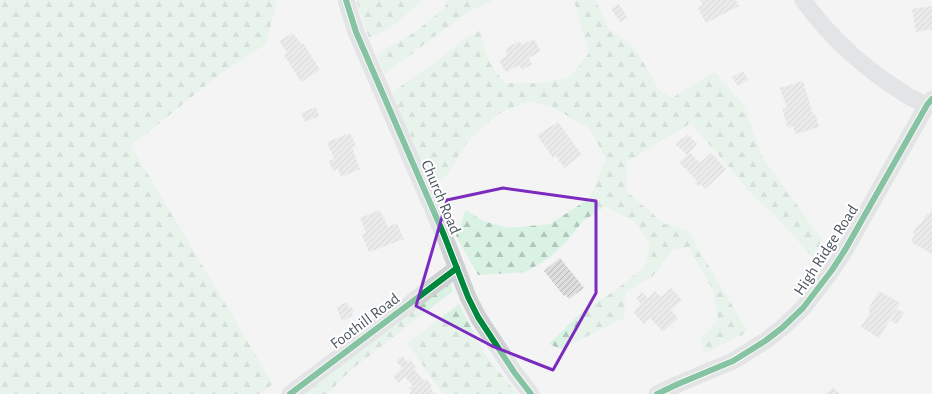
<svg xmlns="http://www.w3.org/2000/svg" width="932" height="394" font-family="'Alegreya Sans',sans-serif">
<defs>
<pattern id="forest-firs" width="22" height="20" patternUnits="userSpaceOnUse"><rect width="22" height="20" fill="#d9f2e3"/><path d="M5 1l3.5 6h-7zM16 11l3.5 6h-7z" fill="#b2c7bb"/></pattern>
<pattern id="building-hatch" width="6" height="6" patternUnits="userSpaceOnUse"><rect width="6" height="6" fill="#ddddde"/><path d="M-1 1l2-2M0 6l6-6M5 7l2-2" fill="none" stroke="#b5b6b7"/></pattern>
</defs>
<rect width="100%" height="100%" fill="#f4f4f4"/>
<!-- forest -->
<g fill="url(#forest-firs)">
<path d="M0,0H277L266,44L219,75L131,146L273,384L259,394H0Z"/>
<path d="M356,0H421V2L389,29L369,38Z"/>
<path d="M447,0H493L472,10L438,34L385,74L377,54L412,34L445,8Z"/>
<path d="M572,0H595L609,29L635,48L660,91L672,98L714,72L743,104L762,156L822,240L813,258L773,213L758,201L691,123L627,162L626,191L663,223L688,231L748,332L704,354L700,339L718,321L713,290L689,247L673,250L653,276L626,292L624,318L561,349L549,344L583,311L614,291L645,267L650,244L635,222L606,207L584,220L566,242L549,258L526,272L478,275L456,236L466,210L483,221L508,228L550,224L590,198L606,158L589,128L552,107L529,101L500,113L469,139L448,174L432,187L392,92L436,62L460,42L480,30L489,62L504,83H542L570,77L589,53L576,7Z"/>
<path d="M450,282L453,291L351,370L327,394H301Z"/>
<path d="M459,304L485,354L517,394H443L407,343Z"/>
</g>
<!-- building -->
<g fill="url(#building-hatch)">
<path d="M700,0H736L739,6L706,23L698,8L703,5Z"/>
<path d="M619,4L627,17L620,22L611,9Z"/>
<path d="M932,6V29L916,32L912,9Z"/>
<path d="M293,33L301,44L303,43L320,70L301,82L284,55L287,53L279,41Z"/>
<path d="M534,39L541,51L529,58L532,64L522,70L519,65L506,72L499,61L506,56L507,48L519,41L522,45Z"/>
<path d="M743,71L748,80L738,86L732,77Z"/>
<path d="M803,81L813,115L815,114L819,127L795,134L793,126L788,128L782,109L787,108L780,88Z"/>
<path d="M316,107L319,116L305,122L301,113Z"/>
<path d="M558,122L582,155L564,168L556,156L553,158L537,135Z"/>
<path d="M350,133L356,146L352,148L360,169L341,177L338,169L333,171L329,161L334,159L327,142Z"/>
<path d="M688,134L697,144L687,155L675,144L682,138L683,139Z"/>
<path d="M690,153L700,163L711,153L726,169L705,189L701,184L699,186L695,183L697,181L679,162Z"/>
<path d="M932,209V254L911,242L915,234L913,233L918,224L920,225L927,213L929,214Z"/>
<path d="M380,210L388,227L397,223L404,239L369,252L362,235L366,233L360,218Z"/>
<path d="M560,258L584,288L569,299L566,295L564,296L544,271Z"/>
<path d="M671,288L682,300L671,310L678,318L663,332L650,318L644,324L633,312L641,304L636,298L642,292L648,298L655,291L661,297Z"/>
<path d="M879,291L900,303L879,338L861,327L870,312L868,310Z"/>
<path d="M347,302L349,308L352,307L354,312L351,313L353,316L342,321L336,307Z"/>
<path d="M897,309L904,312L897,324L891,321Z"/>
<path d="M402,356L408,363L410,360L416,367L414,369L424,381L426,379L432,386L430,388L435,394H409L412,391L409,388L413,386L405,377L398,383L393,376L402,368L396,361Z"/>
<path d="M833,387L840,394H826Z"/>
</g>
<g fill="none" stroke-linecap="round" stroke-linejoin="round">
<!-- street -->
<g stroke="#ced0d2" stroke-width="17">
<path d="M346,0L356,32L444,235L468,297L478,317L514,372L531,394"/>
<path d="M803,0C831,39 865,69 905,94C912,99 920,102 927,105"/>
<path d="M290,394L457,268"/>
<path d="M657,394L678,384L733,361L765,341L782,328L803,308L832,270L845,250L927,105L932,99"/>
</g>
<defs>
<g id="cycleway">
<path d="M346,0L356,32L444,235L468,297L478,317L514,372L531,394"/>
<path d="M290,394L457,268"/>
<path d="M657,394L678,384L733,361L765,341L782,328L803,308L832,270L845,250L927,105L932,99"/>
</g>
</defs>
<!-- cycleway casing -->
<use href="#cycleway" stroke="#fff" stroke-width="8"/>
<!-- cycleway -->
<use href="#cycleway" stroke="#00873e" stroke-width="6"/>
</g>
<!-- marked area -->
<path d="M0 0H932V394H0ZM503,188L596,201V293L553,370L492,346L416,306L447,200Z" fill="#f4f4f4" fill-opacity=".55" fill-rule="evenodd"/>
<path fill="none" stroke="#7b2cbf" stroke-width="3" stroke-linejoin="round" d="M503,188L596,201V293L553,370L492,346L416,306L447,200Z"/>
<g text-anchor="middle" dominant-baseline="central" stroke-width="4" stroke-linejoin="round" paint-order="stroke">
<!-- street labels -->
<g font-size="16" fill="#4a5661" stroke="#fff">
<text transform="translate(441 197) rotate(67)">Church Road</text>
<text transform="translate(826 250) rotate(-57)">High Ridge Road</text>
<text transform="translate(365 321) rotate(-37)">Foothill Road</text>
</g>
</g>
</svg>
